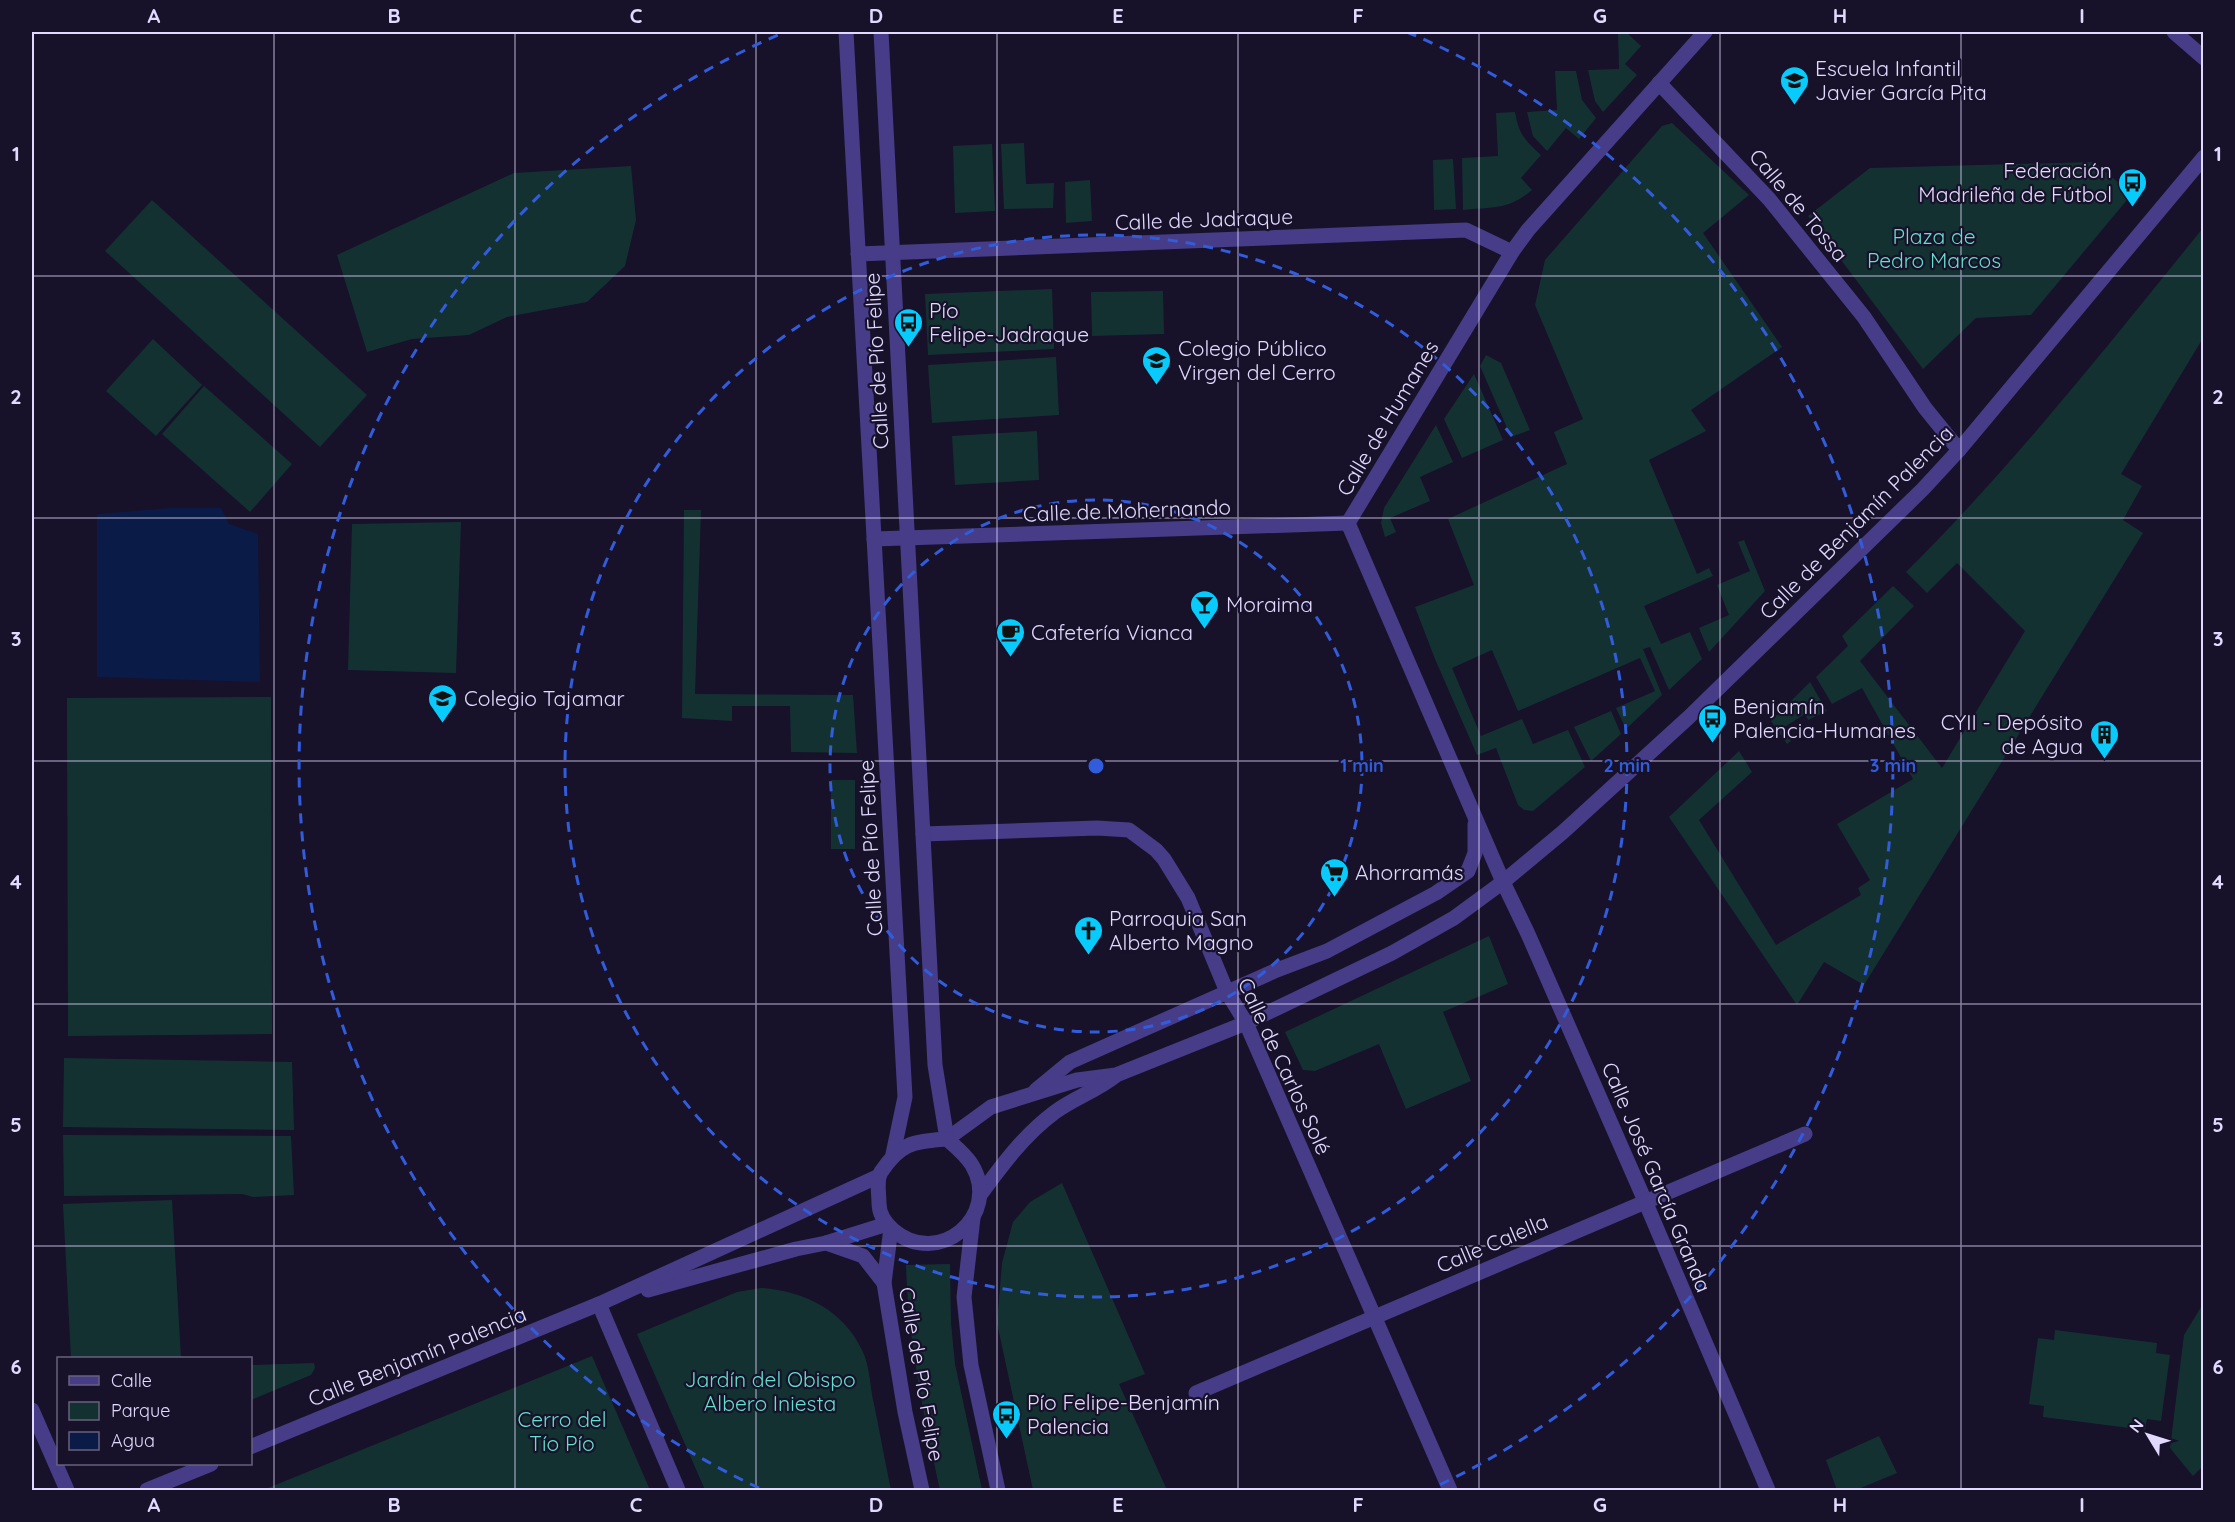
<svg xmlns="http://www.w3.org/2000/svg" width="2235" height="1522" font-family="Quicksand,sans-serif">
<rect width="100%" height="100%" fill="#171129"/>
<!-- green -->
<g fill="#143132">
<path d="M1618,32H1626L1641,46L1625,64L1637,75L1603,112L1595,101L1588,70L1619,69Z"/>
<path d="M1555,71H1576L1582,100L1596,118L1579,139L1566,128L1547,151L1533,136L1527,112L1557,110Z"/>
<path d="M1515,112C1519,135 1525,140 1541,155L1521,178L1532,190C1509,210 1493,207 1463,210L1462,158L1498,156L1496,113Z"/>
<path d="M1672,123L1749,195L1703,233L1782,347L1691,410L1706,431L1649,460L1697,574L1709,568L1713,576L1644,606L1661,644L1690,632L1702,659L1669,690L1650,647L1643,649L1662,695L1626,729L1616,708L1655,691L1640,658L1518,711L1492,650L1452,668L1481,736L1522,719L1533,744L1568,730L1585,767L1533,811L1524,810L1518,805L1496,748L1477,755L1435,659L1415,607L1474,585L1448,519L1567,464L1554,432L1583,419L1535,305L1545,260L1662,126Z"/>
<path d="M1024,143L1026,184L1054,183L1053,208L1004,209L1001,144Z"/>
<path d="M992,144L995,211L955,213L953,146Z"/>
<path d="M1453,159L1456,209L1434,210L1433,160Z"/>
<path d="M2094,162L2132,194L2031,315L1976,318L1923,369L1808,216L1870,168Z"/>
<path d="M631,166L636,220L625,266L587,302L507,317L469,335L412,339L367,352L337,255L514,173Z"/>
<path d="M1090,180L1092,221L1066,223L1065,182Z"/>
<path d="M152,200L367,395L320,447L105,251Z"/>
<path d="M2203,228V338L2121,474L2142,486L2123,520L2143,533L1864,985L1824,962L1797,1005L1669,817L1739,751L1752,772L1699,820L1776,945L1861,895L1858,888L1870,880L1837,824L1913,779L1862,688L1832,704L1816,677L1848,646L1842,636L1893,586L1914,606L1860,661L1942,768L2025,631L1957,563L1927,593L1906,572C2014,465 2108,345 2203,228Z"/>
<path d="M1052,289L1054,349L928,355L925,294Z"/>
<path d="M1163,291L1164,334L1092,336L1091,292Z"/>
<path d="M153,339L202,385L156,436L106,391Z"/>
<path d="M1486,355L1501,363L1530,430L1511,437L1480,366Z"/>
<path d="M1056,357L1059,415L932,423L928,365Z"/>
<path d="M1474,374L1503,440L1462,458L1444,419Z"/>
<path d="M204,386L292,464L250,512L162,434Z"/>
<path d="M1436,425L1453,462L1420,477L1430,501L1390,518L1396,532L1385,537L1381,523L1384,508Z"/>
<path d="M1037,431L1039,480L955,485L952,436Z"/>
<path d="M684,510H701L695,694L853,695L857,753L791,752L790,706H732V721L682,718Z"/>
<path d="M461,522L456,673L348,670L352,524Z"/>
<path d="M1744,540L1765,591L1709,652L1699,628L1729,615L1717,585L1750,571L1738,542Z"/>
<path d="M1810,682L1827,711L1808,720L1805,714L1783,728L1791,741L1787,744L1771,721Z"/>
<path d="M271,697L272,1034L68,1036L67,698Z"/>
<path d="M1611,711L1621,734L1591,761L1574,727Z"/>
<rect x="831" y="780" width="24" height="69"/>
<path d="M1489,936L1508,984L1443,1012L1471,1081L1406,1109L1379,1044L1315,1071L1303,1070L1285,1032Z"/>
<path d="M64,1058L292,1062L294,1130L63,1127Z"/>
<path d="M63,1135L291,1136L294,1195L253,1197L242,1194L64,1196Z"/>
<path d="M1062,1183L1145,1374L1119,1384L1167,1490H1033L997,1323L1002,1263L1013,1222L1030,1202Z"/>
<path d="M172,1200L181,1358H71L63,1204Z"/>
<path d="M950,1264L951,1323L955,1364L982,1490H940C924,1416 908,1342 906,1265Z"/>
<path d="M761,1288C804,1291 843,1310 862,1350C870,1365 870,1388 874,1404C880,1433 885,1462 891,1490H705L637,1334L737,1292Z"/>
<path d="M2203,1304V1466L2193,1476L2170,1448L2184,1335Z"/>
<path d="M2055,1330L2157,1343L2156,1353L2170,1355L2161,1421L2147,1419L2145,1430L2043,1417L2044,1406L2029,1404L2038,1338L2054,1340Z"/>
<path d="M592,1356L650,1490H263Z"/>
<path d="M314,1363L315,1368L311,1375L251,1400V1365Z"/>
<path d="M1879,1436L1897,1473L1856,1490H1837L1826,1460Z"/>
</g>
<!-- water -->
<path fill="#0b1b47" d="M171,508H221L229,524L258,534L260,682L97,677V514Z"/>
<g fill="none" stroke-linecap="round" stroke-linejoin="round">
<!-- minor -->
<g stroke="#463c87" stroke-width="15">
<path d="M1705,32L1528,230L1512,252L1348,523L1503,882L1528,934L1645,1201L1768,1490"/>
<path d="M2174,32L2204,58"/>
<path d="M1659,83L1769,199L1864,317L1925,408L1959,450"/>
<path d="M858,254L1466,230L1512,252"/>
<path d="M874,539L1348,523"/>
<path d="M923,834L1097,828L1129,830L1156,850L1164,859L1188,898L1227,992L1246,1023L1450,1490"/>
<path d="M1036,1090L1070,1062L1277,970L1327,951L1436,893L1468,871L1475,853V824"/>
<path d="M947,1139L991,1107L1077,1080L1116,1075L1246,1023L1392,953L1454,918L1503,882L1563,832L1689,717L1923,489L1959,450L2204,157"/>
<path d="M980,1195C1002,1165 1024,1135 1055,1112C1074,1098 1096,1091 1115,1076"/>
<path d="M826,1243L887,1224"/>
<path d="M648,1290L796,1249L826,1243L863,1256L884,1283"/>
<path d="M599,1304L678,1490"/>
<path d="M1196,1393L1805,1134"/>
<path d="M32,1410L67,1490"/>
<path d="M250,1447L599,1304L879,1176"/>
<path d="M147,1490L211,1464"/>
</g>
<!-- tertiary -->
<g stroke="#463c87" stroke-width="15">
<path d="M846,32L905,1097L893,1154"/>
<path d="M881,32L935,1065L947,1139"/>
<path d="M947,1139C956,1147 966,1155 972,1165C1002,1216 938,1269 893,1230C885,1223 879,1214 879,1203C879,1193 876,1180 881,1172C901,1142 913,1142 947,1139Z"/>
<path d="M973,1218L964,1297L971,1365L998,1490"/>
<path d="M891,1228L884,1283L905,1412L922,1490"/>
</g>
</g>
<!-- grid -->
<path fill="none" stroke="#e1d9fe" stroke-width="1.5" stroke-opacity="0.55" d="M274,32V1490M515,32V1490M756,32V1490M997,32V1490M1238,32V1490M1479,32V1490M1720,32V1490M1961,32V1490M32,276H2204M32,518H2204M32,761H2204M32,1004H2204M32,1246H2204"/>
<!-- distance rings -->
<g fill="none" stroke="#315cdc" stroke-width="3" stroke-dasharray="10 8">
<circle cx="1096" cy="766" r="266"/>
<circle cx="1096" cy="766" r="531"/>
<path d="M759 1488A797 797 0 0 1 785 32M1407 32A797 797 0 0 1 1433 1488"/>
</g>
<!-- icons -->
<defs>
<symbol id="school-pin" viewBox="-11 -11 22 30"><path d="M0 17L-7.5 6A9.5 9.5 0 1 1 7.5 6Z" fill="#08cbfb" stroke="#171129"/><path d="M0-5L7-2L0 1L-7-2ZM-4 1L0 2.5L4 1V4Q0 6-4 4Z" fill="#111"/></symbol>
<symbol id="bus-pin" viewBox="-11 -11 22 30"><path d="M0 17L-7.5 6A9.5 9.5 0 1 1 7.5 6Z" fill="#08cbfb" stroke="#171129"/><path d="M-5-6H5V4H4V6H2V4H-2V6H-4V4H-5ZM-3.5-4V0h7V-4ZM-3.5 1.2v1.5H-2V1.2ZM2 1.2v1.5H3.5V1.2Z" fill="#111"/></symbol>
<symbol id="bar-pin" viewBox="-11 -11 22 30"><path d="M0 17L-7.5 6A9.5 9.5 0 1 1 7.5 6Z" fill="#08cbfb" stroke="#171129"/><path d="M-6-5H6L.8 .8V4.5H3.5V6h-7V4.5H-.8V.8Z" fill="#111"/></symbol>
<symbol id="cafe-pin" viewBox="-11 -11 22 30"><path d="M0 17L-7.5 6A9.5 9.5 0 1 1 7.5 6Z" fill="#08cbfb" stroke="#171129"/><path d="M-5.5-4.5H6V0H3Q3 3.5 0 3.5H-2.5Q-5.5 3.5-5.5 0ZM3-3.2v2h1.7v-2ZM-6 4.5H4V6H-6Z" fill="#111"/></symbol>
<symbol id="building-pin" viewBox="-11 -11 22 30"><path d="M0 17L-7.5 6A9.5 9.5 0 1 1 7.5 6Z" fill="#08cbfb" stroke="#171129"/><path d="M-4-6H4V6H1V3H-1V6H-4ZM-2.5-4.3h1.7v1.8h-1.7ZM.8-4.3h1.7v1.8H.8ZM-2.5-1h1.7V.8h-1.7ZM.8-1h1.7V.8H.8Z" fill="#111"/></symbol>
<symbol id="supermarket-pin" viewBox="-11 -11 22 30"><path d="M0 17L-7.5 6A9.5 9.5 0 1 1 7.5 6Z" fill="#08cbfb" stroke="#171129"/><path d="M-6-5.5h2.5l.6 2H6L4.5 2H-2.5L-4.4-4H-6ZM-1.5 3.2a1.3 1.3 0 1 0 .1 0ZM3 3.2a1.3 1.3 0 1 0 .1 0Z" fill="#111"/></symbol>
<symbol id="church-pin" viewBox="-11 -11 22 30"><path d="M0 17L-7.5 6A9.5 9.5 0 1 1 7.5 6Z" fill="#08cbfb" stroke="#171129"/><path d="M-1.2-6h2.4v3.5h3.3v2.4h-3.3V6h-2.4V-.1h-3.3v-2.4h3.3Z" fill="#111"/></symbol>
</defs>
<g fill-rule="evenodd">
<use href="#school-pin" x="1778" y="64" width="33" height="45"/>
<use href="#bus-pin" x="2116" y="166" width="33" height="45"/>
<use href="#bus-pin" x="892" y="306" width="33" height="45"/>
<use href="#school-pin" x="1140" y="344" width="33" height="45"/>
<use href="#bar-pin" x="1188" y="588" width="33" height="45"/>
<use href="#cafe-pin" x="994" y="616" width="33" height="45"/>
<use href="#school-pin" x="426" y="682" width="33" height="45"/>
<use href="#bus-pin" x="1696" y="702" width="33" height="45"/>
<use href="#building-pin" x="2088" y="718" width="33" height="45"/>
<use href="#supermarket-pin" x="1318" y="856" width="33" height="45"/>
<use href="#church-pin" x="1072" y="914" width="33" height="45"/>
<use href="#bus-pin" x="990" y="1398" width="33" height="45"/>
</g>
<g text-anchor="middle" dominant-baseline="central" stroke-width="4.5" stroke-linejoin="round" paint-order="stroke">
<!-- poi labels -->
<g font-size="21" fill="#e1d9fe" stroke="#171129" text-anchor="start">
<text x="1815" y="68">Escuela Infantil<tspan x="1815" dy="24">Javier García Pita</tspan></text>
<text x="2112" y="170" text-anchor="end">Federación<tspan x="2112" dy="24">Madrileña de Fútbol</tspan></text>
<text x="929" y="310">Pío<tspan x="929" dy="24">Felipe-Jadraque</tspan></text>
<text x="1178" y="348">Colegio Público<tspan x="1178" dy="24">Virgen del Cerro</tspan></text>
<text x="1226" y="604">Moraima</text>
<text x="1031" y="632">Cafetería Vianca</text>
<text x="464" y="698">Colegio Tajamar</text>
<text x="1733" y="706">Benjamín<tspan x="1733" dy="24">Palencia-Humanes</tspan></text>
<text x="2083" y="722" text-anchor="end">CYII - Depósito<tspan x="2083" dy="24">de Agua</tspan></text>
<text x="1355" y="872">Ahorramás</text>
<text x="1109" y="918">Parroquia San<tspan x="1109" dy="24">Alberto Magno</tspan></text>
<text x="1027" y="1402">Pío Felipe-Benjamín<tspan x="1027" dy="24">Palencia</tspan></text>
</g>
<!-- street labels -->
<g font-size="21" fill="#e1d9fe" stroke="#171129">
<text transform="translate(1799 205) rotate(50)">Calle de Tossa</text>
<text transform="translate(1204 219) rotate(-2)">Calle de Jadraque</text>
<text transform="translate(876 361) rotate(-93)">Calle de Pío Felipe</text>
<text transform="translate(1387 418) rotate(-59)">Calle de Humanes</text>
<text transform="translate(1127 510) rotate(-2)">Calle de Mohernando</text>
<text transform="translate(1856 522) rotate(-45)">Calle de Benjamín Palencia</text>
<text transform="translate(870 848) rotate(-93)">Calle de Pío Felipe</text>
<text transform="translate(1285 1066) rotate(65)">Calle de Carlos Solé</text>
<text transform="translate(1657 1177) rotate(67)">Calle José García Granda</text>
<text transform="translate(1492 1243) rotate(-23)">Calle Calella</text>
<text transform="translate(417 1356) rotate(-22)">Calle Benjamín Palencia</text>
<text transform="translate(922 1374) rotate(80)">Calle de Pío Felipe</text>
</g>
<!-- park labels -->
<g font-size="21" fill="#64dfcc" stroke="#171129">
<text x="1934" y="236">Plaza de<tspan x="1934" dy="24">Pedro Marcos</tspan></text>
<text x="770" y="1379">Jardín del Obispo<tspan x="770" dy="24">Albero Iniesta</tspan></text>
<text x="562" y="1419">Cerro del<tspan x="562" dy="24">Tío Pío</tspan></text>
</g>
</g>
<circle cx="1096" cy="766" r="9" fill="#315cdc" stroke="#171129" stroke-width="3"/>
<g font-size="18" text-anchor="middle" font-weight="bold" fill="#315cdc" stroke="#171129" stroke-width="4.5" stroke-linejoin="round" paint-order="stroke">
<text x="1362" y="772">1 min</text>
<text x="1627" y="772">2 min</text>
<text x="1893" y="772">3 min</text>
</g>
<!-- border -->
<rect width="2235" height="1522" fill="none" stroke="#171129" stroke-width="66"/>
<!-- legend -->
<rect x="57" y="1357" width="195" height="108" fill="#171129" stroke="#68617e" stroke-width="1.5"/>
<rect x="69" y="1376" width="30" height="9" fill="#463c87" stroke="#68617e" stroke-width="1.5"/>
<text x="111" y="1387" font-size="18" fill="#e1d9fe">Calle</text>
<rect x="69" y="1402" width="30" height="18" fill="#143132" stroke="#68617e" stroke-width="1.5"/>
<text x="111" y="1417" font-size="18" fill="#e1d9fe">Parque</text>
<rect x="69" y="1432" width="30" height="18" fill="#0b1b47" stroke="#68617e" stroke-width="1.5"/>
<text x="111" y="1447" font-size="18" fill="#e1d9fe">Agua</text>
<!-- north arrow -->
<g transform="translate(2148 1435) rotate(308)" stroke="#171129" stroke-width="4.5" paint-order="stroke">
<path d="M0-4.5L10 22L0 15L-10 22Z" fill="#e1d9fe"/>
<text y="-9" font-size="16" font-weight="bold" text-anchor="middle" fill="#e1d9fe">N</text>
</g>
<rect x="33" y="33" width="2169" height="1456" fill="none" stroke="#e1d9fe" stroke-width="2"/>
<g font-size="20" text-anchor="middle" font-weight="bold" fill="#e1d9fe">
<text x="154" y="23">A</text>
<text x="394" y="23">B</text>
<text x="636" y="23">C</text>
<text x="876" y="23">D</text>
<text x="1118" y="23">E</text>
<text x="1358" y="23">F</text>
<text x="1600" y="23">G</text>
<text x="1840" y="23">H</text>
<text x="2082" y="23">I</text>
<text x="16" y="161">1</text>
<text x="2218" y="161">1</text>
<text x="16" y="404">2</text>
<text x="2218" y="404">2</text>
<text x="16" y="646">3</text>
<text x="2218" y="646">3</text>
<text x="16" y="889">4</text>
<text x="2218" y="889">4</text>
<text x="16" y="1132">5</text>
<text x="2218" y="1132">5</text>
<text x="16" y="1374">6</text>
<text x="2218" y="1374">6</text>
<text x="154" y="1512">A</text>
<text x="394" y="1512">B</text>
<text x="636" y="1512">C</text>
<text x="876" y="1512">D</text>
<text x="1118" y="1512">E</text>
<text x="1358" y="1512">F</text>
<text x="1600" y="1512">G</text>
<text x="1840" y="1512">H</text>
<text x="2082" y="1512">I</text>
</g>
</svg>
